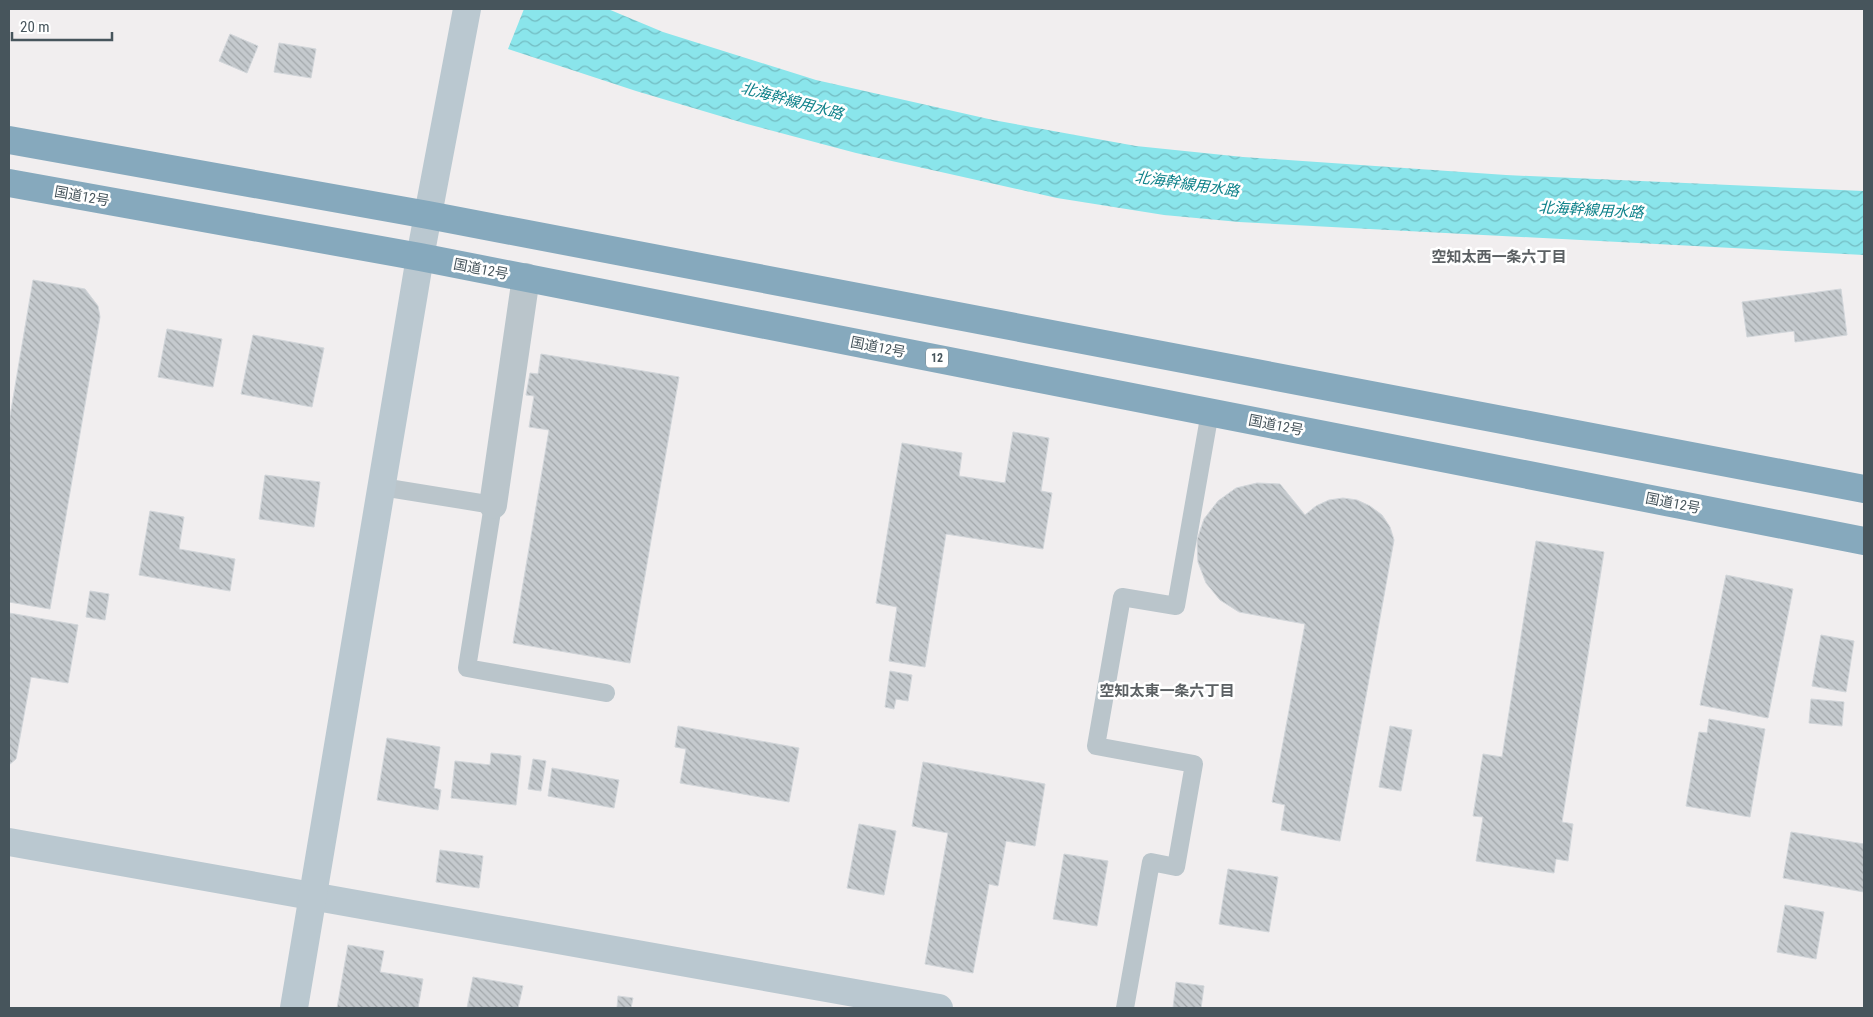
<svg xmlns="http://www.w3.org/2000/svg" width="1873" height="1017" font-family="'Roboto Condensed','Noto Sans JP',sans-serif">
<defs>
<pattern id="water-waves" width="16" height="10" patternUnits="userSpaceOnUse" patternTransform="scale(1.25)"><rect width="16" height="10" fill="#8ae5eb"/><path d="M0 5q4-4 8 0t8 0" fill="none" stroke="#73bcc2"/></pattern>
<pattern id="building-back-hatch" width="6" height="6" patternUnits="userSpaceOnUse" patternTransform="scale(1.25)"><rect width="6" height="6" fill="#c5cace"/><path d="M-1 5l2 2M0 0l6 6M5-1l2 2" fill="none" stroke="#a2a7aa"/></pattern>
</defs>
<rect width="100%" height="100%" fill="#f1eeef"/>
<!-- water -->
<path fill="url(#water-waves)" d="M524,9H608L663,32L816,80L993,120L1136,146L1243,157L1506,175L1864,191V255L1239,222L1164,215L1057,198L856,153L747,124L636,91L508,49Z"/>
<!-- building -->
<g fill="url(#building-back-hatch)" stroke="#d2d6da">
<path d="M230,34L258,46L247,73L219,61Z"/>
<path d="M279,43L316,49L311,78L274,72Z"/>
<path d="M33,280L85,289L98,306L100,317L50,609L9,602V422Z"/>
<path d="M1841,289L1847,335L1795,342L1794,331L1747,337L1742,302Z"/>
<path d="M167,329L222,339L213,387L158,377Z"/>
<path d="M253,335L324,348L312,407L241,394Z"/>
<path d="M541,354L679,377L630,663L513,643L549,430L529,427L534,396L526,395L530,373L538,374Z"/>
<path d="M1013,432L1049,438L1041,491L1052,493L1043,549L946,534L925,667L889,661L897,607L876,603L902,443L962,453L959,476L1005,483Z"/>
<path d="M265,475L320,482L314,527L259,519Z"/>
<path d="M1257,483L1280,484L1305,515L1316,506L1329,500L1343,498L1357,500L1370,506L1382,515L1390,527L1394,540L1340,841L1281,830L1285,805L1272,802L1305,624L1239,612L1220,600L1206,583L1198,562L1197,540L1204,519L1218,501L1236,488Z"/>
<path d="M150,511L184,517L179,549L235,559L230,591L139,575Z"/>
<path d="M1536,541L1604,552L1562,822L1573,824L1568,861L1556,859L1554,873L1476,861L1483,817L1473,816L1483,754L1502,757Z"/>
<path d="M1726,575L1793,589L1768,718L1700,705Z"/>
<path d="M90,591L109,594L105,620L86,617Z"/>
<path d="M9,613L78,625L68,683L31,677L16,759L9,765Z"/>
<path d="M1821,635L1854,641L1846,692L1812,686Z"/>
<path d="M890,671L912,675L908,701L896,699L894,709L885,707Z"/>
<path d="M1811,699L1844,702L1842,726L1809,723Z"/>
<path d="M1709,719L1765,729L1750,817L1686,806L1699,732L1707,733Z"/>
<path d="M678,726L799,748L789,802L680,783L686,749L675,747Z"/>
<path d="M1390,726L1412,730L1401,791L1379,787Z"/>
<path d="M387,738L440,747L434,788L441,790L438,810L377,800Z"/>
<path d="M491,753L521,756L516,805L451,798L455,761L490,765Z"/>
<path d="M533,759L546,761L541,791L528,789Z"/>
<path d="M923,762L1045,784L1035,846L1006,841L998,886L989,884L973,973L925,964L948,833L912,826Z"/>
<path d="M552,768L619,780L614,808L548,796Z"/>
<path d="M859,824L896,831L884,895L847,888Z"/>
<path d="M1791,832L1864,844V892L1783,878Z"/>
<path d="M440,850L483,856L479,888L436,882Z"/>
<path d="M1064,854L1108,861L1097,926L1053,919Z"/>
<path d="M1228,869L1278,877L1269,932L1219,924Z"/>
<path d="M1785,905L1824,912L1816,959L1777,952Z"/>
<path d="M348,945L384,951L380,972L423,979L418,1008H337Z"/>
<path d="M473,977L523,986L518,1008H467Z"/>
<path d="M1176,982L1204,986L1201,1008H1173Z"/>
<path d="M618,996L633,998L631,1008H617Z"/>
</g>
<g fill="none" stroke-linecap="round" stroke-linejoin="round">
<!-- lane -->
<g stroke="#bac5cb" stroke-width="18">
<path d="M382,487L493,505L467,668L606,693"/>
<path d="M1125,1008L1151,862L1176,867L1194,764L1096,746L1122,597L1176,606L1210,412"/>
</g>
<!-- street -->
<path stroke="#bac5cb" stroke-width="28" d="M493,505L526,277"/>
<!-- secondary -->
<g stroke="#bac8d0" stroke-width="28">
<path d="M9,842L939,1008"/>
<path d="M294,1008L420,257L467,9"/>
</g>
<!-- highway -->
<g stroke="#86a9bd" stroke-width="28">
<path d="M9,140L428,215L1864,489"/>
<path d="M9,183L420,257L1864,541"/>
</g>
</g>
<g text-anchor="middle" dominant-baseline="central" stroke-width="5" stroke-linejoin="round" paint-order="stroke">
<!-- shield labels -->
<rect fill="#fff" stroke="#7e888d" stroke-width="1" x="926" y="348.5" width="22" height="19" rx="4"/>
<g font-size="12" font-weight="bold" fill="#47555c">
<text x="937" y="358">12</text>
</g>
<!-- street labels -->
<g font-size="14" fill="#47555c" stroke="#fff">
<text transform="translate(82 196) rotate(10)">国道12号</text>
<text transform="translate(481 269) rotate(11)">国道12号</text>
<text transform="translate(878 347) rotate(11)">国道12号</text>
<text transform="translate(1276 425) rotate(11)">国道12号</text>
<text transform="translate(1673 503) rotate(11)">国道12号</text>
</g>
<!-- water labels -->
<g font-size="15" font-style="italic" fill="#0e828a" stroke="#fff">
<text transform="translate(792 101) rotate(15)">北海幹線用水路</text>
<text transform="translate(1187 184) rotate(8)">北海幹線用水路</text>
<text transform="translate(1591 210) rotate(3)">北海幹線用水路</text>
</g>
<!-- neighbourhood labels -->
<g font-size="15" font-weight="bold" fill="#5b6063" stroke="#fff">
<text x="1499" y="257">空知太西一条六丁目</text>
<text x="1167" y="691">空知太東一条六丁目</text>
</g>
</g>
<!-- border -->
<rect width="1873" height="1017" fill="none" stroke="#47555c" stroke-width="20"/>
<!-- scale -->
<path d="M12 32v8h100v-8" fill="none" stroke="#47555c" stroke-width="2.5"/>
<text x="20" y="32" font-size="15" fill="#47555c" stroke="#ffffff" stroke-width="4" paint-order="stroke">20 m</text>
</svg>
